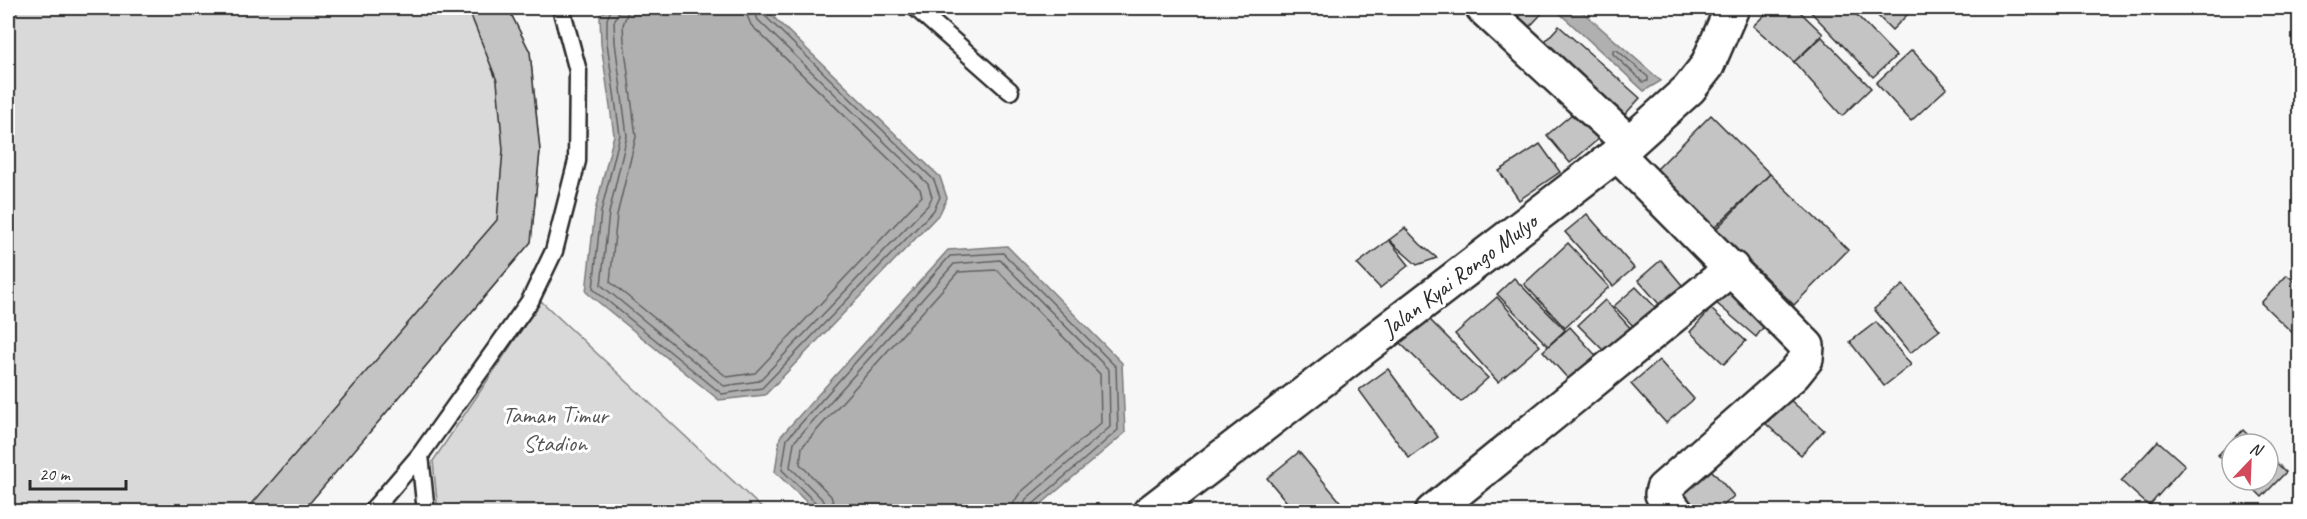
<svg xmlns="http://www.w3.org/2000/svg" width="2307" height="519" font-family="Caveat,sans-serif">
<rect width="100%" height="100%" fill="#f7f7f7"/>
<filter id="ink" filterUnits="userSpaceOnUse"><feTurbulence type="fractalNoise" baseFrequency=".0167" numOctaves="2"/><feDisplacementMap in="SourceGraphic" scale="12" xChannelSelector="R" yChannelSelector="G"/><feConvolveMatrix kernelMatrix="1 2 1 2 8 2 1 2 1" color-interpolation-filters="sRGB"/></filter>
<g filter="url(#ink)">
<!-- green -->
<g fill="#d9d9d9" stroke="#828282" stroke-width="1.5">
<path d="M8,8H508L530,52L540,151L531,242L302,511H8Z"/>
<path d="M541,301L765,511H438L433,461Z"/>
</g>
<!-- water -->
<g fill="#b0b0b0" stroke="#7b7b7b" stroke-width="1.5">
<path d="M609,8H764L940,177L947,198L940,213L765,395L719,400L586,292L595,211L614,135L601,44L600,15Z"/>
<path d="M1554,8H1578L1661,81L1644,91Z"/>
<path d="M1007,246L1122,363L1125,433L1033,511H816L775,472L780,437L948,250Z"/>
</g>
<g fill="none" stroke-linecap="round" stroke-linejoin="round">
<!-- shore -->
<g stroke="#606060" stroke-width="1.5">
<path d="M612,8L607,19V43L620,135L601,212L593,289L722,394L762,388L934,210L940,197L934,180L763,14L761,8"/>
<path d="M620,8L614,22L615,42L627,136L609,213L601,285L724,386L759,381L928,205L932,197L928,184L758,20L753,8"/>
<path d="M629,8L623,25L624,41L636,137L617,215L610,282L727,377L755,373L922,196L920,189L751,25L744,8"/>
<path d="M1613,50H1617L1648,77V81L1643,82L1613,54Z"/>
<path d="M819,512L818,505L782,470L787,439L950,256L1003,253L1116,367L1118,430L1032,505L1029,512"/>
<path d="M827,512L824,501L790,467L794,442L954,264L1000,260L1109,370L1110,427L1026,499L1022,512"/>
<path d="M836,512L831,496L800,464L802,447L958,272L997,270L1100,374L1101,423L1020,493L1014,502L1013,512"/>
</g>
</g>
<!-- building -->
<g fill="#c4c4c4" stroke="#2b2b2b" stroke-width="1.5">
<path d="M8,8H20L8,22Z"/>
<path d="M468,8H508L530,52L540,151L531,242L302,512H245L497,220L503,150L497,81Z"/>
<path d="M1489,8H1547L1520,37Z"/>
<path d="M1772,8H1796L1823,34L1794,62L1753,26Z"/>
<path d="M1807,8H1850L1896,56L1873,77Z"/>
<path d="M1870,8H1914L1892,30Z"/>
<path d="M1559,26L1640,98L1619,121L1538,49Z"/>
<path d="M1822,37L1871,88L1842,116L1794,62Z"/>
<path d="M1912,50L1947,88L1911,121L1876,83Z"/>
<path d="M1584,104L1607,132L1570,163L1547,135Z"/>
<path d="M1711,115L1770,174L1714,228L1656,170Z"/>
<path d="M1540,144L1560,172L1519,200L1499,171Z"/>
<path d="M1770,174L1848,250L1794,305L1716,229Z"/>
<path d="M1587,214L1634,268L1613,286L1565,232Z"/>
<path d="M1405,228L1420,244L1437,258L1417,265L1389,240Z"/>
<path d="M1389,240L1409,265L1380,288L1357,264Z"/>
<path d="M1568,243L1609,287L1565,328L1524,284Z"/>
<path d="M1661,260L1687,291L1666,312L1638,280Z"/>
<path d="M2287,275L2300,286V340L2261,303Z"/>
<path d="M1514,278L1565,330L1548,346L1497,294Z"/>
<path d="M1903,285L1940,330L1910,353L1874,309Z"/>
<path d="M1730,286L1768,321L1756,337L1715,302Z"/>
<path d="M1636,287L1660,312L1638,331L1614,306Z"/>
<path d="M1497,297L1540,346L1498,382L1455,334Z"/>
<path d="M1605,300L1634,332L1608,355L1578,325Z"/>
<path d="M1711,309L1746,341L1724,364L1690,332Z"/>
<path d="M1428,318L1488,378L1461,402L1400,343Z"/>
<path d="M1876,322L1911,365L1884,386L1850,342Z"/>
<path d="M1570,327L1601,361L1571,382L1543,351Z"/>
<path d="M1659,360L1694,399L1666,423L1631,384Z"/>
<path d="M1388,369L1438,437L1409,458L1359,390Z"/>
<path d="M1789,399L1824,430L1801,455L1766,424Z"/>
<path d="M2243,430L2257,444H2232V468L2218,455Z"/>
<path d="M2158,441L2185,465L2149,506L2121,481Z"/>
<path d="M1299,452L1349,512H1295L1267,478Z"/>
<path d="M2268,455L2286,472L2262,497L2245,480H2268Z"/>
<path d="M1706,464L1734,496L1716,512H1691L1674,492Z"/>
</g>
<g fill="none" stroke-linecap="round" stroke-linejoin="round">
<defs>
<g id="service">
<path d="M916,8L1010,91"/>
<path d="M420,455L426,512"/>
<path d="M371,512L420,455L530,301L554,251L577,161L578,71L561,8"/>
</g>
<g id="minor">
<path d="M1483,8L1629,143"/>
<path d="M1617,154L1807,346L1806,359L1794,374L1663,489L1662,494L1676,512"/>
<path d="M1432,512L1732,268"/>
</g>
<path id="tertiary" d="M1150,512L1617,154L1689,89L1707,66L1732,8"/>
</defs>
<!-- service casing -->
<use href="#service" stroke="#2b2b2b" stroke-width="21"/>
<!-- minor casing -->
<use href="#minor" stroke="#2b2b2b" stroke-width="38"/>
<!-- tertiary casing -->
<use href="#tertiary" stroke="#2b2b2b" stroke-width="38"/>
<!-- service -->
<use href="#service" stroke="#fff" stroke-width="16"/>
<!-- minor -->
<use href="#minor" stroke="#fff" stroke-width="33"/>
<!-- tertiary -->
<use href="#tertiary" stroke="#fff" stroke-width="33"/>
</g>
</g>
<g text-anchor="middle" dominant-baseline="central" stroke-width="6" stroke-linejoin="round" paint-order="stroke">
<!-- street labels -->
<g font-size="24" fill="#2b2b2b" stroke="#fff">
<text transform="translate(1459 275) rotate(-37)">Jalan Kyai Rongo Mulyo</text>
</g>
<!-- park labels -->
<g font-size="24" fill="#565656" stroke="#fff">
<text x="555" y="415">Taman Timur<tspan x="555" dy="28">Stadion</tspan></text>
</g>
</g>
<!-- margin -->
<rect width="2307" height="519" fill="none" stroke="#fff" stroke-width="30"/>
<rect x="15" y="15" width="2277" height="489" fill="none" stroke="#2b2b2b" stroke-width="2" filter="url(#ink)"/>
<!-- north arrow -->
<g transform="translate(2250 462) rotate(23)"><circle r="28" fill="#ffffff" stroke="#aaaaaa" stroke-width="1.5"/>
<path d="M0-4.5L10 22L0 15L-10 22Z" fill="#d1495b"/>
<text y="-9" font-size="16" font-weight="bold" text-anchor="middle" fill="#2b2b2b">N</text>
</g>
<!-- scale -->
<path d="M30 480v9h96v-9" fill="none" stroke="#2b2b2b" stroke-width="3"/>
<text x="39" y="480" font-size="18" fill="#2b2b2b" stroke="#ffffff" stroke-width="4.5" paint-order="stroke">20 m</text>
</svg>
